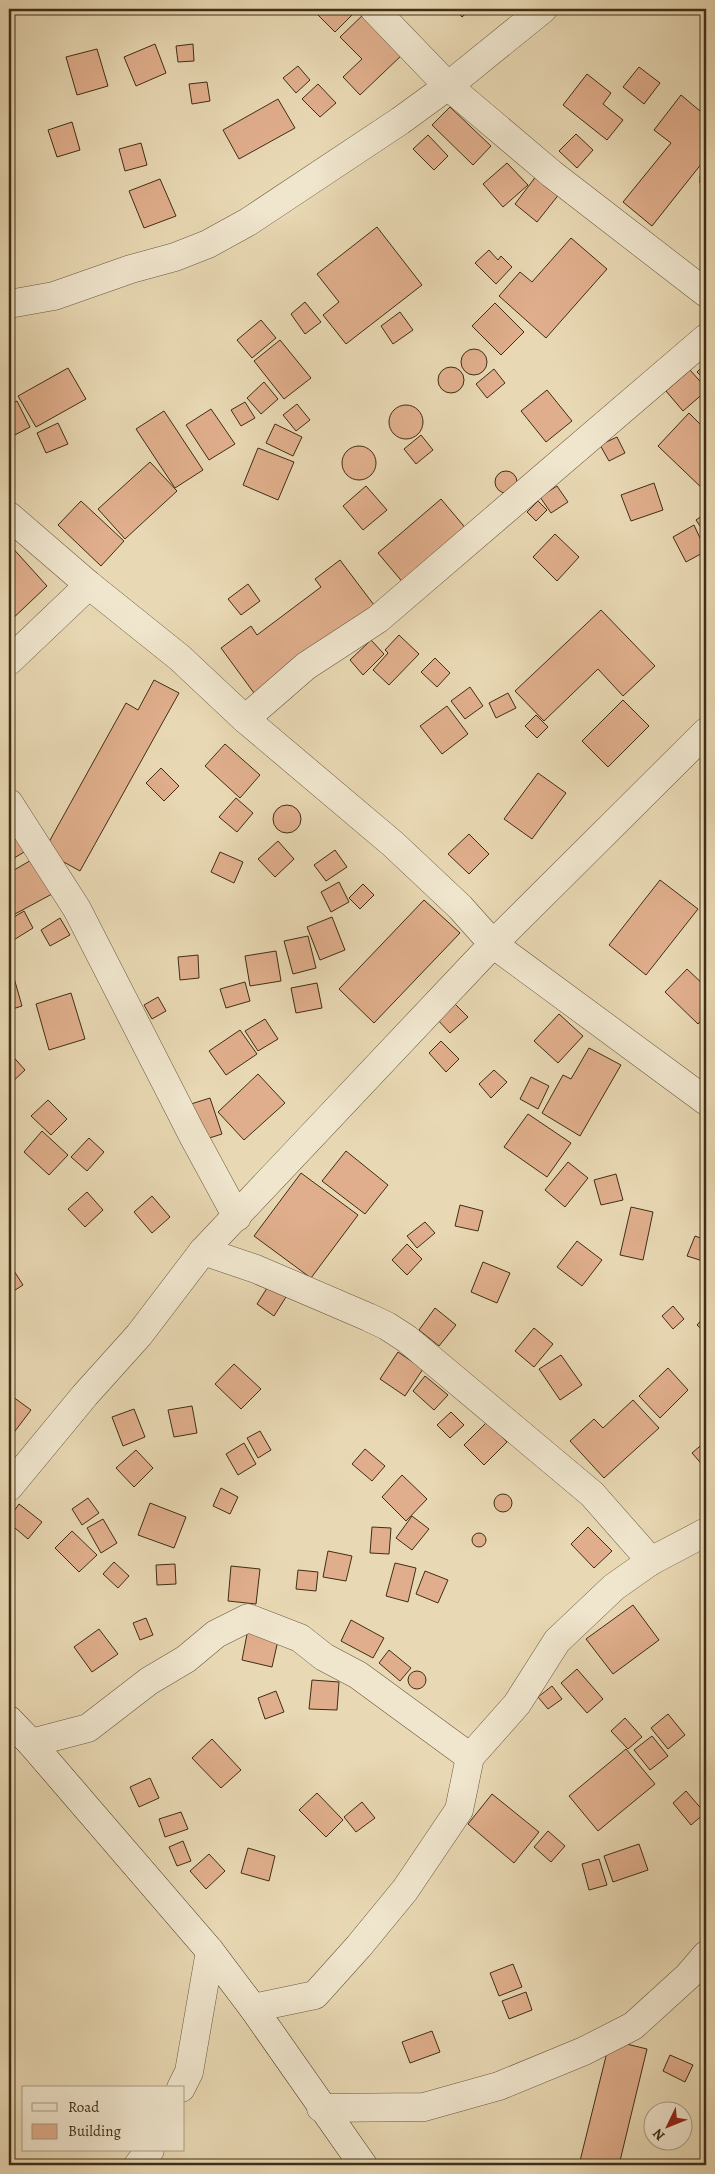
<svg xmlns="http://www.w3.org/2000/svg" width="715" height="2174" font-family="Alegreya,serif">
<rect width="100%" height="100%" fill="#e8d8b3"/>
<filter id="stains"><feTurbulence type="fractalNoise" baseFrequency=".004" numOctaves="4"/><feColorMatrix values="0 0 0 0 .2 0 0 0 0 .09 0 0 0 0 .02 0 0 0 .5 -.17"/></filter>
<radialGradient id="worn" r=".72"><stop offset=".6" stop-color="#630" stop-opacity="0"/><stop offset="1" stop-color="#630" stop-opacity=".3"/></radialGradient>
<!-- building -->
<g fill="#e0ae8c" stroke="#402e15">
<path d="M312,9H355L357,10L335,32Z"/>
<path d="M455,9H471L462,17Z"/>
<path d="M365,13L403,54L360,95L343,77L362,59L340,37Z"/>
<path d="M155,44L166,73L136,86L124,57Z"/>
<path d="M193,44L194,61L178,62L176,46Z"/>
<path d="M97,49L108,86L77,95L66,57Z"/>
<path d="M298,66L310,80L296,93L283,78Z"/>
<path d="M639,67L660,83L644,104L623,87Z"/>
<path d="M587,74L611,93L603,104L623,120L607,140L563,105Z"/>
<path d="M207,82L210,101L192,104L189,84Z"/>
<path d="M318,84L336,103L320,117L302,99Z"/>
<path d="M681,95L706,116V158L652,226L623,202L671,143L654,130Z"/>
<path d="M278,99L295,128L239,159L223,130Z"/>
<path d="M450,107L491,146L473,165L432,125Z"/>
<path d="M72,122L80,150L57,157L48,130Z"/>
<path d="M576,134L593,150L577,168L559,151Z"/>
<path d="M428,135L448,156L434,170L413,149Z"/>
<path d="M141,143L147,165L125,171L119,149Z"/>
<path d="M507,163L528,185L503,207L483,184Z"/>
<path d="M706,169V189L700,183V176Z"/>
<path d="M537,175L560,193L537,222L515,204Z"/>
<path d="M160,179L176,216L144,228L129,191Z"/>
<path d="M377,227L422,285L346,344L323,315L339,302L317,274Z"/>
<path d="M571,238L607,269L546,338L499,296L520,272L532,282Z"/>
<path d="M489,250L498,260L501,256L512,267L496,284L475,263Z"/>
<path d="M305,302L321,322L305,334L291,314Z"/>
<path d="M495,303L524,332L501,355L472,326Z"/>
<path d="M400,312L413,330L393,344L381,326Z"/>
<path d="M261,320L276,338L252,358L237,340Z"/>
<path d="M280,340L311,378L284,399L254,361Z"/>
<circle cx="474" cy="362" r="13"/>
<path d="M706,363V381L697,372Z"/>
<circle cx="451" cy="380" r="13"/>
<path d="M68,368L86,399L36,427L18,396Z"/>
<path d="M494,369L505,383L487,398L476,384Z"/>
<path d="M690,370L706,388V391L683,411L666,391Z"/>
<path d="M264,382L278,399L261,414L247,398Z"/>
<path d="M547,390L572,421L546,442L521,411Z"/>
<path d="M17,401L30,427L9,438V405Z"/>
<path d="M245,402L255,418L241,426L231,410Z"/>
<path d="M297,404L310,420L296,431L283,415Z"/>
<circle cx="406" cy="422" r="17"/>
<path d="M211,409L235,444L209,460L186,425Z"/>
<path d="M164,411L203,470L175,488L136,429Z"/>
<path d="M689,413L706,430V492L658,446Z"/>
<path d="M58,423L68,444L46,453L37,433Z"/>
<path d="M275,424L302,437L293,456L266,443Z"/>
<path d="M421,435L433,450L416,464L404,449Z"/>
<path d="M617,437L625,453L609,461L600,445Z"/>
<circle cx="359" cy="463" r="17"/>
<path d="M258,448L294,462L278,500L243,485Z"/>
<path d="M150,462L177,491L125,539L98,509Z"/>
<circle cx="506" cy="482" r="11"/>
<path d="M654,483L663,510L631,521L621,495Z"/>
<path d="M366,486L387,510L363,530L343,506Z"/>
<path d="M557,486L568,502L551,513L540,497Z"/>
<path d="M441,499L468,531L405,585L378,553Z"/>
<path d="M81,501L124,541L101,566L58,525Z"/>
<path d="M538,501L547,510L536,521L527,512Z"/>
<path d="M706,513V535L696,520Z"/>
<path d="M694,525L706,551L686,562L673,537Z"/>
<path d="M555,534L579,557L557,581L533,557Z"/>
<path d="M9,544L47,586L9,622Z"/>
<path d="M340,560L374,605L254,693L221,648L251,626L257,635L321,587L315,579Z"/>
<path d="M248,584L260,601L241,615L228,599Z"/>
<path d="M601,610L655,666L623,696L598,669L544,721L515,691Z"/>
<path d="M399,635L419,654L389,685L373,670L388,653L385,650Z"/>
<path d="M371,640L384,654L363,675L350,660Z"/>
<path d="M435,658L450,673L437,687L421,672Z"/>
<path d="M154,680L179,693L80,871L44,851L126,703L138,710Z"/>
<path d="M470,687L483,706L465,719L451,701Z"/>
<path d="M508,693L516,708L496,718L489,703Z"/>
<path d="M623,700L649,726L608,767L582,741Z"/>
<path d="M447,706L468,734L442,754L420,726Z"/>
<path d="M536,715L548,727L537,738L525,726Z"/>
<path d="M225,744L260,775L240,798L205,766Z"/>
<path d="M161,768L179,786L164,801L146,783Z"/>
<path d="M538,773L566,793L532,839L504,819Z"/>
<path d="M236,798L253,813L237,832L219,817Z"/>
<circle cx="287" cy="819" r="14"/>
<path d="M11,827L26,851L9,861V828Z"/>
<path d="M469,834L489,854L469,874L448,854Z"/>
<path d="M278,841L294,859L275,877L258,859Z"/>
<path d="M335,850L347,867L326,881L314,865Z"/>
<path d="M220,852L243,862L234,883L211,872Z"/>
<path d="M33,859L52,894L15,914L9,904V873Z"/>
<path d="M660,880L698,909L646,975L609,945Z"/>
<path d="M339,882L349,902L331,912L321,892Z"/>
<path d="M363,884L374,895L360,909L349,898Z"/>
<path d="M424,900L460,933L374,1023L339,989Z"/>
<path d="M24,911L33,928L12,941L9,935V920Z"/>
<path d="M332,917L345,950L320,960L307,927Z"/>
<path d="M60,918L70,935L50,946L41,930Z"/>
<path d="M308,936L316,968L293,974L284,941Z"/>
<path d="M276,951L281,981L250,986L245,956Z"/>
<path d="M198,955L199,978L180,980L178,957Z"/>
<path d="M687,969L706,987V1015L698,1024L665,992Z"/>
<path d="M14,978L22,1006L9,1010V979Z"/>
<path d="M245,982L250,1001L226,1008L220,989Z"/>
<path d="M317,983L322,1008L296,1013L291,988Z"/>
<path d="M71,993L85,1039L49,1050L36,1004Z"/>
<path d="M158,997L166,1011L152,1019L144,1005Z"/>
<path d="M453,1002L468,1017L450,1033L436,1018Z"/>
<path d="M559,1014L583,1036L558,1063L534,1041Z"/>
<path d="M265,1019L278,1039L258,1051L245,1031Z"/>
<path d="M240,1030L257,1054L226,1075L209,1051Z"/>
<path d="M441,1041L459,1059L446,1072L429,1053Z"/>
<path d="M589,1048L621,1065L580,1136L542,1113L563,1075L571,1079Z"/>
<path d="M9,1052L25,1070L9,1085Z"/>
<path d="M494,1070L507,1082L491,1098L479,1084Z"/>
<path d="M258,1074L285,1103L244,1140L218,1112Z"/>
<path d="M531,1077L549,1086L538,1109L520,1099Z"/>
<path d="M210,1098L222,1134L203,1140L191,1104Z"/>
<path d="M48,1100L67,1119L51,1135L31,1116Z"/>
<path d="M528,1114L571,1143L547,1177L504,1147Z"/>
<path d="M42,1131L68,1155L49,1175L24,1152Z"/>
<path d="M89,1138L104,1152L87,1171L71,1157Z"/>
<path d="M346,1151L388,1185L365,1214L322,1181Z"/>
<path d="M568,1162L588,1178L565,1207L545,1190Z"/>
<path d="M301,1173L358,1215L311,1278L254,1236Z"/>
<path d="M616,1174L623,1200L601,1205L594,1180Z"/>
<path d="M87,1192L103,1210L85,1227L68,1209Z"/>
<path d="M152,1196L170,1217L152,1233L134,1212Z"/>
<path d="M460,1205L483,1211L478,1231L455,1226Z"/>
<path d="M631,1207L653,1212L643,1260L620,1255Z"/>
<path d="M425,1222L435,1233L417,1248L407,1236Z"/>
<path d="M695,1236L706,1240V1262L687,1256Z"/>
<path d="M577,1241L602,1260L582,1286L557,1267Z"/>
<path d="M407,1244L422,1259L407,1275L392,1260Z"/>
<path d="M483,1262L510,1273L497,1303L471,1292Z"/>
<path d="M9,1263L23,1285L9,1294Z"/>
<path d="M269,1285L286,1297L274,1316L257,1304Z"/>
<path d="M673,1306L684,1319L673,1329L662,1316Z"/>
<path d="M435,1308L456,1325L439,1346L419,1330Z"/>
<path d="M706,1315V1333L697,1325Z"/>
<path d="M534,1328L553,1344L534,1367L515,1351Z"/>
<path d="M398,1352L423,1369L405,1396L380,1379Z"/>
<path d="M561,1355L582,1385L560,1400L539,1369Z"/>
<path d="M234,1364L261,1389L241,1409L215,1384Z"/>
<path d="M668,1368L688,1390L660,1418L639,1396Z"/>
<path d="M425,1376L448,1395L434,1410L413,1391Z"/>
<path d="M9,1394L31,1410L9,1439Z"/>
<path d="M633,1400L659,1428L604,1478L570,1441L594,1419L603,1428Z"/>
<path d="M192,1406L197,1433L174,1437L168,1410Z"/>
<path d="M134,1409L145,1437L123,1446L112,1417Z"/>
<path d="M451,1412L464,1425L450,1438L437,1425Z"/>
<path d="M487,1422L507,1442L484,1465L464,1445Z"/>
<path d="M260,1431L271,1450L258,1458L247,1438Z"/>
<path d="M706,1441V1469L692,1453Z"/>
<path d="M244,1443L256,1464L238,1475L226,1454Z"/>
<path d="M365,1449L385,1466L372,1481L352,1464Z"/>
<path d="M136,1450L153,1468L134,1487L116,1468Z"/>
<path d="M402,1475L427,1499L406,1521L382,1497Z"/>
<path d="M221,1488L238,1497L230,1514L213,1506Z"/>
<circle cx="503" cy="1503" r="9"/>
<path d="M88,1498L99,1513L82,1525L72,1509Z"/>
<path d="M150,1503L186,1517L174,1548L138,1535Z"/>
<path d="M19,1504L42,1522L28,1539L9,1523V1518Z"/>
<path d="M412,1516L429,1529L412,1550L396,1538Z"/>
<path d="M103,1519L117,1543L101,1553L87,1528Z"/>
<path d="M372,1527L391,1528L389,1554L370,1553Z"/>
<path d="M588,1527L612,1551L594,1568L571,1544Z"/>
<path d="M72,1531L97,1555L79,1572L55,1548Z"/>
<circle cx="479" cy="1540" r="7"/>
<path d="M328,1551L352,1556L346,1581L323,1577Z"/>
<path d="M114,1562L129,1576L118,1588L103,1574Z"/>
<path d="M395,1563L416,1568L408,1602L386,1596Z"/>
<path d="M175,1564L176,1584L157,1585L156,1565Z"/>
<path d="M231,1566L260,1569L256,1604L228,1601Z"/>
<path d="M298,1570L318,1572L316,1591L296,1589Z"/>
<path d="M425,1571L448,1580L438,1603L416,1594Z"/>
<path d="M706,1574V1586L701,1577Z"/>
<path d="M633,1605L659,1640L613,1674L586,1639Z"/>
<path d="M146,1618L153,1635L140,1640L133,1623Z"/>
<path d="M351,1620L384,1638L373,1658L341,1641Z"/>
<path d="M99,1629L118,1654L92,1672L74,1647Z"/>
<path d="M248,1629L279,1636L272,1667L242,1660Z"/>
<path d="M389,1650L411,1668L400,1681L379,1663Z"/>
<path d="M577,1669L603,1699L587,1713L561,1683Z"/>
<circle cx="417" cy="1680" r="9"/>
<path d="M312,1680L339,1682L337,1710L309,1709Z"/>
<path d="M552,1686L562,1699L548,1709L538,1697Z"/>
<path d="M276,1691L284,1712L265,1719L258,1698Z"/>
<path d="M668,1714L685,1735L668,1749L651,1728Z"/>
<path d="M625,1718L642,1737L628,1749L611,1731Z"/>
<path d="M652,1736L668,1756L650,1770L634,1750Z"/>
<path d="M212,1739L241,1770L221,1788L192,1758Z"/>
<path d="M626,1749L655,1784L598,1831L569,1796Z"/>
<path d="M150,1778L159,1798L139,1807L130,1787Z"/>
<path d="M686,1791L705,1813L691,1825L673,1803Z"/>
<path d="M317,1793L343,1820L326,1837L299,1810Z"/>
<path d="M492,1794L539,1832L514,1863L468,1824Z"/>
<path d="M362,1802L375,1818L356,1832L344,1817Z"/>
<path d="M181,1812L188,1829L165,1837L159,1819Z"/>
<path d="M548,1831L565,1846L551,1862L534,1847Z"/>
<path d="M183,1841L191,1861L177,1866L169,1847Z"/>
<path d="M639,1844L648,1870L613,1882L604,1856Z"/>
<path d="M248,1848L275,1856L269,1881L241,1873Z"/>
<path d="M209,1854L225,1871L206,1889L190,1871Z"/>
<path d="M599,1859L607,1885L589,1890L582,1864Z"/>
<path d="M513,1964L522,1987L499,1996L490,1973Z"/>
<path d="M526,1992L532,2010L509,2019L502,2001Z"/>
<path d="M432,2031L440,2052L410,2063L402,2042Z"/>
<path d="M610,2040L647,2049L619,2165H579Z"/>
<path d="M670,2055L693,2065L685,2082L663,2071Z"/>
</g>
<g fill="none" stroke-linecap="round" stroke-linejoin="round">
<defs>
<g id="street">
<path d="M374,9L448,86L552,174L706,293"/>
<path d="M9,304L54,296L131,269L175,257L208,244L248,222L400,121L448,86L543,9"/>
<path d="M9,516L89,585L180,658L245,719L393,844L460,907L493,944L706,1101"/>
<path d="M9,661L89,585"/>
<path d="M245,719L306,666L378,619L706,338"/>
<path d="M9,803L77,909L192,1134L237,1217"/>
<path d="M203,1251L256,1269L368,1317L387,1326L407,1339L592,1494L651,1561"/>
<path d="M9,1487L85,1395L139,1335L203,1251L493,944L706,732"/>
<path d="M31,1743L88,1728L149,1681L186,1659L216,1634L248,1618L300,1638L324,1657L358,1675L470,1757"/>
<path d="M253,2008L315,1995L359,1946L405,1890L459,1810L470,1757L517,1704L557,1641L614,1587L651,1561L706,1532"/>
<path d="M181,2088L189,2072L210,1951"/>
<path d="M321,2108L424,2107L499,2086L584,2051L633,2026L688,1976L706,1955"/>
<path d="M138,2165L150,2150"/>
</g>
<path id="secondary" d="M9,1720L31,1743L210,1951L253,2008L363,2165"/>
</defs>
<!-- street casing -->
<use href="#street" stroke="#6a583c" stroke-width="29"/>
<!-- secondary casing -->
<use href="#secondary" stroke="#402e15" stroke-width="29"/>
<!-- street -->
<use href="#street" stroke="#f0e6ce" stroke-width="28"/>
<!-- secondary -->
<use href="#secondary" stroke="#f0e6ce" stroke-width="28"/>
</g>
<!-- margin -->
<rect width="715" height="2174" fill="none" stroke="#e8d8b3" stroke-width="30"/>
<rect x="10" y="10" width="695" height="2154" fill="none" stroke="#402e15" stroke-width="2.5"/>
<rect x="15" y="15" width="685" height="2144" fill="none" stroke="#402e15"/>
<!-- legend -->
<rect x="22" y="2086" width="162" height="65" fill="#f0e6ce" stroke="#aa9c84"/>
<rect x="32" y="2103" width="25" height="8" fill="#f0e6ce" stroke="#aa9c84"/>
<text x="68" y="2112" font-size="15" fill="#402e15">Road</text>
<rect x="32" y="2124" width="25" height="15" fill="#e0ae8c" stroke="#aa9c84"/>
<text x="68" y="2136" font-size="15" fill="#402e15">Building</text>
<!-- north arrow -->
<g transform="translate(668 2126) rotate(227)"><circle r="24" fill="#f0e6ce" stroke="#aa9c84"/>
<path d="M0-4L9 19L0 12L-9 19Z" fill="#8f2418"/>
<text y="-8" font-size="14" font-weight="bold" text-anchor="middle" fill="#402e15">N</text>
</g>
<rect width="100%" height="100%" filter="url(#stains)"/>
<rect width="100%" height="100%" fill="url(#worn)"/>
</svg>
